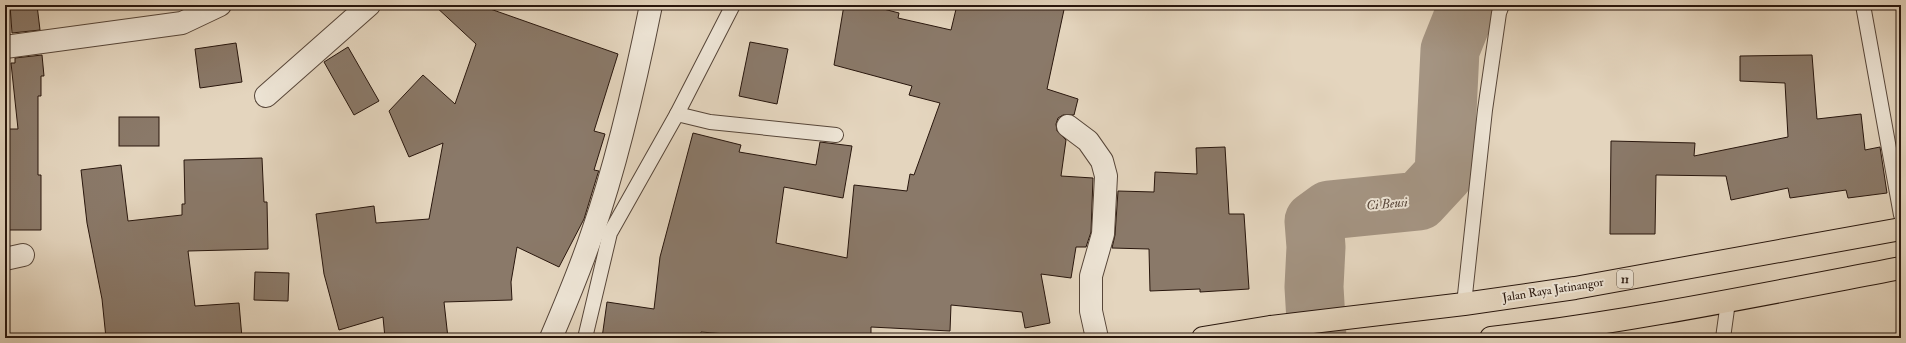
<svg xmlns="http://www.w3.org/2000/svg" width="1906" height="343" font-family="'IM FELL Double Pica',serif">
<rect width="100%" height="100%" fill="#e4d5be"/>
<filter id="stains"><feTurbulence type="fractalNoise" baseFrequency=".005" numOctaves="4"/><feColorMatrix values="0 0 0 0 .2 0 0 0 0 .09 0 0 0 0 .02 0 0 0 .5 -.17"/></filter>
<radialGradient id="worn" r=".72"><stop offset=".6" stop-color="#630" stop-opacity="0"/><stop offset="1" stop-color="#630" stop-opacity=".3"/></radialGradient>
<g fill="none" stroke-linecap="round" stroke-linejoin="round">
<!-- river -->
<path stroke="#a49482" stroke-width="59" d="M1317,338L1314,287L1316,247L1314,221L1329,210L1419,201L1444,174L1450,50L1468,5"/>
</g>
<!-- building -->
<g fill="#8a7969" stroke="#28160d">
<path d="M10,5H37L40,30L12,33Z"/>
<path d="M434,5H479L618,54L594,131L605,134L594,170L599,171L598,173L584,219L559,267L517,247L511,282L512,300L444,302L448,338H385L383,317L339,330L324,274L316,214L374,206L376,223L429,219L443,143L409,157L389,111L423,75L455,104L476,44Z"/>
<path d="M844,5H868L899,13L898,18L951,30L957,5H1065L1047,89L1078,99L1074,115H1063L1058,118L1056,124L1057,131L1066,140L1061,176L1093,178L1091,232L1086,247H1076L1071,278L1041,274L1050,323L1025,328L1022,312L951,305L950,331L871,327V338H776L701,332L700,338H602L607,302L654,309L660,257L693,133L741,145L739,152L816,165L820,142L852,146L843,198L784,187L776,243L847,258L854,185L907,191L910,174L914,175L940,103L909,95L912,86L834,65Z"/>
<path d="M750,42L788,49L777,104L739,96Z"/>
<path d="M236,43L242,82L200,88L195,49Z"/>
<path d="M348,47L379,101L354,115L324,62Z"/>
<path d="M42,55L44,76H41V96H38V175H41V230H5V129H18L11,63H15V58Z"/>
<path d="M1812,55L1817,119L1861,114L1865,150L1880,147L1887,193L1848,198L1846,190L1790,198L1788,188L1731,200L1726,176L1656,175L1655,234H1610L1611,141L1695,143L1694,156L1788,137L1785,83L1740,81V56Z"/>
<rect x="119" y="117" width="40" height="29"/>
<path d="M1225,147L1229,214H1244L1249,289L1200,292V289L1150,291L1149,249L1112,248L1115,235L1118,191L1154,192L1155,172L1197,174L1196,148Z"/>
<path d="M262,158L264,202H267L268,249L188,251L195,306L239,303L242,338H106L102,299L87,223L81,170L121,165L128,221L182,215V204H185L184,160Z"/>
<path d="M255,272L289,273L288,301L254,300Z"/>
</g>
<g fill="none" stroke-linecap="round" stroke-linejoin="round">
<defs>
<g id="lane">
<path d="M1863,5L1901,215"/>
<path d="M677,114L733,5"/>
<path d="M1464,304L1485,110L1499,13L1502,5"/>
<path d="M585,338L610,233L677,114L710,122L836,135"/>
<path d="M1723,338L1728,302"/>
</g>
<g id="street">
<path d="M5,47L182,23L220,5"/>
<path d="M266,96L369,5"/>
<path d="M1068,126L1088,141L1102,161L1106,176L1103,234L1091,276V311L1097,338"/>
<path d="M5,259L23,255"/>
<path d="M551,338C566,303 581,267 593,231C618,160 636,79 651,5"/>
</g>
<g id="highway">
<path d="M1203,338L1270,327L1464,304L1575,288L1901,229"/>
<path d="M1491,338C1629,322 1764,294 1901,268"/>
</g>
</defs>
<!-- lane casing -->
<use href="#lane" stroke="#574639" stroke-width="16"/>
<!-- street casing -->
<use href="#street" stroke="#574639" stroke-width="24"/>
<!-- highway casing -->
<use href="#highway" stroke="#28160d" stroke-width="24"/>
<!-- lane -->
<use href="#lane" stroke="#ede4d5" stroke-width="14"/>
<!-- street -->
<use href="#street" stroke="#ede4d5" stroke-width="22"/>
<!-- highway -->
<use href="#highway" stroke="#e4d5be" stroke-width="22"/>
</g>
<g text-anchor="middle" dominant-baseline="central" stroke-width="4" stroke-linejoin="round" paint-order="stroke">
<!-- shield labels -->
<rect fill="#ede4d5" stroke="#635449" stroke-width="1" x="1617" y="270" width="16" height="18" rx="3"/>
<g font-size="11" font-weight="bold" fill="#28160d">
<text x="1625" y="279">11</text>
</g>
<!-- street labels -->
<g font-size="12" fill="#28160d" stroke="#ede4d5">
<text transform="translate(1553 290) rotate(-9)">Jalan Raya Jatinangor</text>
</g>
<!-- water labels -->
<g font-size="13" font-style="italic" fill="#5a483c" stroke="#ede4d5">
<text transform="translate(1387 204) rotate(-5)">Ci Beusi</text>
</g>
</g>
<!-- margin -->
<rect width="1906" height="343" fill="none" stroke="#e4d5be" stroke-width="20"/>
<rect x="6" y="6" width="1894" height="331" fill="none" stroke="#28160d" stroke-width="2"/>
<rect x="10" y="10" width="1886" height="323" fill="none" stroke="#28160d"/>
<rect width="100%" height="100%" filter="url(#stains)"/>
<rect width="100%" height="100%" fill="url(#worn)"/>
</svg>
